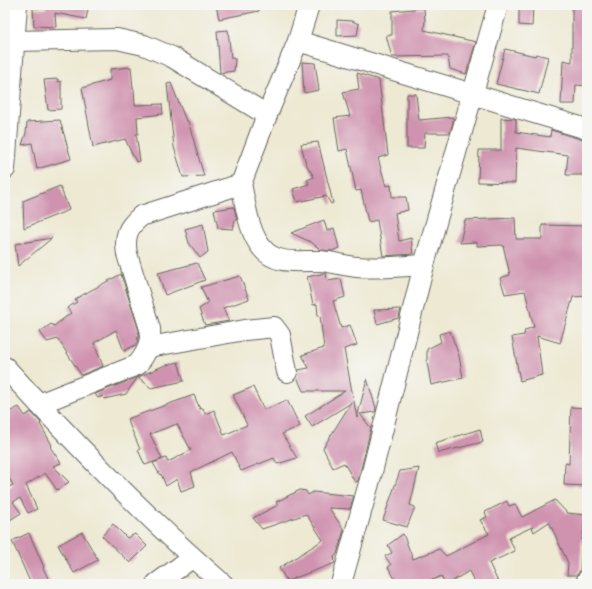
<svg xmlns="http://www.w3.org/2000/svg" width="592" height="589" font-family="Sriracha,sans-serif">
<rect width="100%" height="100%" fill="#f6f6f2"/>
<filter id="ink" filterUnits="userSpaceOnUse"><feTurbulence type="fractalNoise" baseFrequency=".025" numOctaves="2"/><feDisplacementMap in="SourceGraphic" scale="8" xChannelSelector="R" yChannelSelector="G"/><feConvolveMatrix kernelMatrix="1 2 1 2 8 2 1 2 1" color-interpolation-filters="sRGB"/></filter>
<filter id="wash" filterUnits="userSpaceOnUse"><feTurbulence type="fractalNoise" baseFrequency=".012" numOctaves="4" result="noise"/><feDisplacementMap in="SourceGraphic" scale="16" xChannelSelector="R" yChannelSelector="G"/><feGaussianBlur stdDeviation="0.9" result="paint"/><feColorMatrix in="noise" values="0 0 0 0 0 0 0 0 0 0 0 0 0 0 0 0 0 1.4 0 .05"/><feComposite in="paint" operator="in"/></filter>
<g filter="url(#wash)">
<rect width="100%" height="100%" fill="#ede9d3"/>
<g id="blocks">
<!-- building -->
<g fill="#cf92af">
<path d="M46,5H89L86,19L55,13L56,27L34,26L33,8L46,9Z"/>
<path d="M216,5H259V11L219,19Z"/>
<path d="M519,5H533L532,26L519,25Z"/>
<path d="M572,5H587V86L576,85L575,104H561L563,60L572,62Z"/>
<path d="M424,8L425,21L424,30L476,42L466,74L450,69L448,56L392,57L386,35H392V11Z"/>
<path d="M337,20L352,21L359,24L357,35L337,36Z"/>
<path d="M228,30L231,58L235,59L234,71L220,73L217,31Z"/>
<path d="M505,49L535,56L536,54L548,57L539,94L496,84Z"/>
<path d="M302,62L315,63L319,90L304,93Z"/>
<path d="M131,67L133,89H134L135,105L162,104L163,114L137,117L138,134H136L140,161L136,162L125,139L93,147L82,88L110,80V69Z"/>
<path d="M357,73L379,80L388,155L378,158L386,186L391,185L392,197H406L408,210L395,213L399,241L411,238L413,254L383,256L377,220L368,222L361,190L356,191L347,149L339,151L334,118L350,116L343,92L359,89Z"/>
<path d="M58,79V82L61,81V109L48,110L44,80Z"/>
<path d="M171,83L186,121H188L204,176L183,177L174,147L167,84Z"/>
<path d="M407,94H416L419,120L453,117V122L450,133H425L424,148H407Z"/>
<path d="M501,118L516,119V132L550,137L551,130L583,140L584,142H587V175H566L568,155L516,148L515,183L478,182L479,150H501Z"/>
<path d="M60,120L71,159L37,169L32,143L22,145L26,133L27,122Z"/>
<path d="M318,142L333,203L331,204L326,196L297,202L293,189L309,184L307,180L314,177L306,164L301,144Z"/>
<path d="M60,186L69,210L24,228L23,201Z"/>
<path d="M234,207L237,220H235L233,229L218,228L214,210Z"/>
<path d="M515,218L516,239H542V225L587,226V296L573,297L560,343L537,336L542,375L520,381L512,337L524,335L525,330L534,327L525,291L505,294L500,278L510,275L503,245L477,246V242L460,243L465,220Z"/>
<path d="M324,220L327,231L334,228L339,248L332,251L321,250L311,242L291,233Z"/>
<path d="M203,224L208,252L200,258L189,243L185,229Z"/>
<path d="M52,238L18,266L15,244Z"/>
<path d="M197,263L205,280L165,295L158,273Z"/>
<path d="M325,273H326L327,281L341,279L345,297L333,301L341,328L350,325L357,345L344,349L357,418L367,379L376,408L375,412L360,414L371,428L358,481L355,482L344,463L333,468L323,448L351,403L312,427L305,416L345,391H303L297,377L298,370L309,368L302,355L324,348L320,316H318L317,304L313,305L307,277Z"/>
<path d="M121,274L139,331L137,344L124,351L116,330L94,343L103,366L81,375L58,339L47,342L40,332L51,324L54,326L71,313L67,308L77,302L75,299Z"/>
<path d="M240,276L249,299L223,308L229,321L205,325L199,309L208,303L201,287Z"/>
<path d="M401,309L399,318L377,324L374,310Z"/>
<path d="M450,331L459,356L463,378L431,385L427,362V349L441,342L439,334Z"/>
<path d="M178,362L184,381L151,388L138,377L163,366Z"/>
<path d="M138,377L126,394L104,399L103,396L98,398L95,394Z"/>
<path d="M253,387L264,410L287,400L300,426L282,434L297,458L277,464L274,458L241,471L232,452L191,472L195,486L181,491L177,479L166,486L161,474L160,475L153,463L166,458L168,462L191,450L177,424L150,434L162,459L145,465L138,450L140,449L127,419L194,395L200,409L203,408L205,414L214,410L224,435L247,425L233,395Z"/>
<path d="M19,407L25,416L31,412L41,423L40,424L52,445L50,447L61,463L53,466L69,482L57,490L45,473L26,485L37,509L28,513L20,498L13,502L21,513L5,523V489L13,485L5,471V414Z"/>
<path d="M571,407L587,408V486L564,485L565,463L569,464Z"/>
<path d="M480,429L483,442L438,453L435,443Z"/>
<path d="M419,468L410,505L415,507L407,527L383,520L400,471Z"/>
<path d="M300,490L306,491L308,495L313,492L354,496L350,509L329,508L344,530L337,554L334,557L335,563L287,581L279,568L323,540L306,514L262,529L253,518L278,505L276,502Z"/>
<path d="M555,500L567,513L585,515L583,538H582L580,571L577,575H567L568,563L549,522L534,532L532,527L509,538L515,551L489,563L499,584H475L469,571L448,584H445L441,576L433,580V579L421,584H398L388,567L391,565L385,556L392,553L388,545L403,534L413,559L439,549L446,556L489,534L480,520L487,517L485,512L507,501L509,506L515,504L522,517Z"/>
<path d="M113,524L127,538L135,534L147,546L130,563L102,536Z"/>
<path d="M82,532L98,560L74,573L58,545Z"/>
<path d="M29,533L44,567L43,568L51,584H31L12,541Z"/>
</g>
</g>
</g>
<g filter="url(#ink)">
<use href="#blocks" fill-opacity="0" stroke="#65645c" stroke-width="1"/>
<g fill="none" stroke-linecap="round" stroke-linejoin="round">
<defs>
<g id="minor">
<path d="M15,41L117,39L144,45L172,57L267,115"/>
<path d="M298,41L587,129"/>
<path d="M5,169L17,5"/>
<path d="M241,184C246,205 248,231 262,248C276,266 301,260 321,261C333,262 345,266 357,267C380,269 402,266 424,265"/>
<path d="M149,347L245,330L274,327L280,335L287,372"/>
<path d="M5,367C74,443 145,517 223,584"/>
<path d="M39,404L137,365C147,353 151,344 150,329L127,254C124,236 127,228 141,216L241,184L267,115L298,41L309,5"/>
<path d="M156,584L192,558"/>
<path d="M341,584L371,476L424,265L498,5"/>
<path d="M587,584V580"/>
</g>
</defs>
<!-- minor casing -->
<use href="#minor" stroke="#65645c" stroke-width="22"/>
<!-- minor -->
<use href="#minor" stroke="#fff" stroke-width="20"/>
</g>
</g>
<!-- margin -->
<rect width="592" height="589" fill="none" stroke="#f6f6f2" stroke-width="20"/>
</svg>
